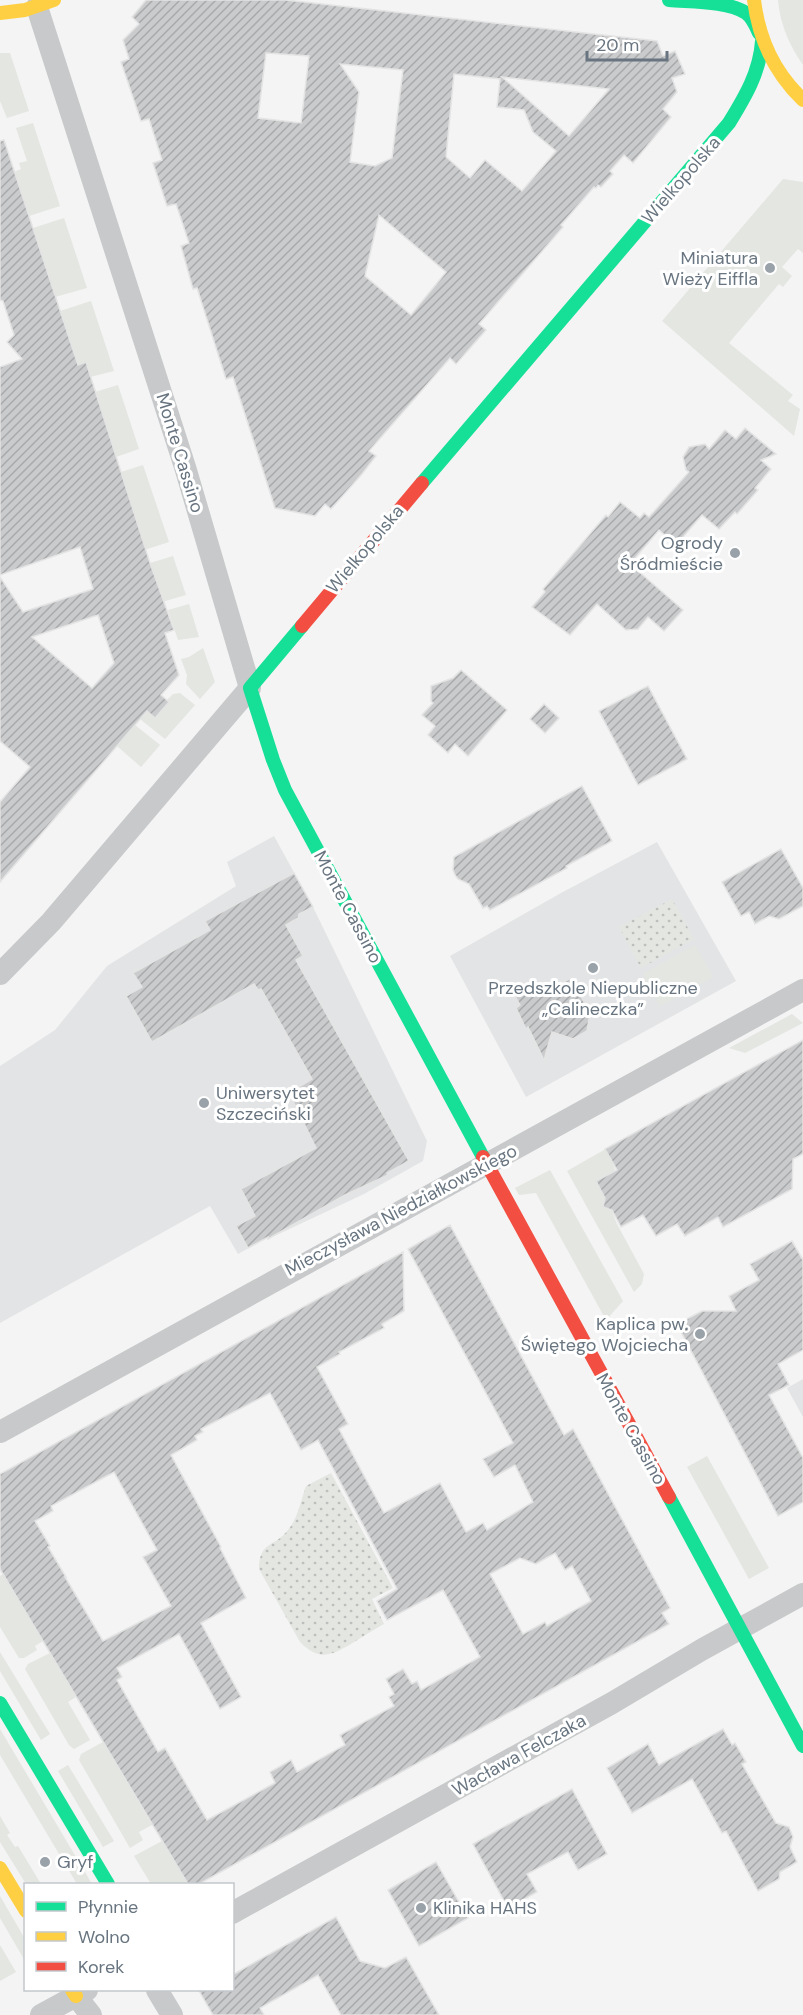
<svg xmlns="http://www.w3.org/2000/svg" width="803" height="2015" font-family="'DM Sans',sans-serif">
<defs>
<pattern id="park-dots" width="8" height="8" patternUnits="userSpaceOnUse" patternTransform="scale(1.5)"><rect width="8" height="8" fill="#e3e6e1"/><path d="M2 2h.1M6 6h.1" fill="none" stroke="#bcbfbc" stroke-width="1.8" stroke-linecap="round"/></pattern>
<pattern id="building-hatch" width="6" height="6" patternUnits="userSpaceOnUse" patternTransform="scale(1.5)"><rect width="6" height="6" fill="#cacbcc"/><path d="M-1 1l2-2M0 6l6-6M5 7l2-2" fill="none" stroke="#a8a9ab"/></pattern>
</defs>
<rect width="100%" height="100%" fill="#f4f4f4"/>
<!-- built -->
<g fill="#e3e4e5">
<path d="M274,836L313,907L427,1141L423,1161L364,1194L268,1239L267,1238L238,1254L210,1206L0,1323V1066L55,1030L107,966L236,886L227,862Z"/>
<path d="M657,842L736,981L526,1097L450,956L561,893Z"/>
<path d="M803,1379V1417L787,1388Z"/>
</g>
<!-- grass -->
<g fill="#e3e6e1">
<path d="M778,0H803V65C789,45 780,24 778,0Z"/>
<path d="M0,53H10L29,111L7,118L0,101Z"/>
<path d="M33,123L60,206L29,216L14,172L21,169L19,163L27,161L16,128Z"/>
<path d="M783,179L803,182V253L798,249L782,267L792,276L783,287L779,284L729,343L793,395L788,401L800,409L794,436L662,321Z"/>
<path d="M64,218L87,288L55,297L33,228Z"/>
<path d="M91,301L114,371L90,377L86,362L78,365L60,311Z"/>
<path d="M118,385L139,449L116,457L95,392Z"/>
<path d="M143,465L169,542L138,552L142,537L137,522L117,488L125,485L121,472Z"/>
<path d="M173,556L186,595L155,604L154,576L150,563Z"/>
<path d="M189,604L199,637L178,640L168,610Z"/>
<path d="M203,648L215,682L200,699L186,684L187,675L181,659L189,657Z"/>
<path d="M180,693L195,705L165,739L140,719L147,711L155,718L169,702L167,700L173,694Z"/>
<path d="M135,725L160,745L141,767L117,746Z"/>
<path d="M695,945L713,977L660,1006L643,974Z"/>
<path d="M792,1014L803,1023L745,1053L729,1048Z"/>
<path d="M625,1138L613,1148L612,1160L616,1174L612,1206L613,1214L617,1224L644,1274L642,1284L634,1292L567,1171Z"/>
<path d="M550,1170L623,1301L606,1320L536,1193L519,1195L515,1188Z"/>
<path d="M707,1456L769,1568L749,1579L687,1467Z"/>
<path d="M3,1574L43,1641L35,1646L37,1650L24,1658H19L0,1627V1576Z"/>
<path d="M0,1652L50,1734L41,1740L0,1671Z"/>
<path d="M50,1653L76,1697L68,1702L90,1740L74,1749L69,1745L25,1669L28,1664Z"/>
<path d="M0,1729L92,1884H77L0,1755Z"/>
<path d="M103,1742L152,1825L139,1832L143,1840L130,1848L79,1760L81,1754Z"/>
<path d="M68,1765L114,1841L103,1847L58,1771Z"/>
<path d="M0,1816L10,1833L7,1835L15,1847L18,1846L41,1884H26L0,1842Z"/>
<path d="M162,1841L188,1884H151L134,1856Z"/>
<path d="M0,1896L25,1939V1961L0,1918Z"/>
<path d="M0,1945L16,1972L0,1981Z"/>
</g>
<!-- park -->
<g fill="url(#park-dots)">
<path d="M672,899L694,939L641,968L619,927Z"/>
<path d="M331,1473L393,1588L372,1599L384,1624C373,1630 362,1637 351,1644C330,1656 319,1661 300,1642L259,1569C259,1541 274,1548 288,1530C298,1518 301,1500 306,1486Z"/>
</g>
<!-- building -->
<g fill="url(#building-hatch)" stroke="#e4e4e4" stroke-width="1.5" fill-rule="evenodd">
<path d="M146,0H286L657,41L663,56L675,51L685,74L672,78L677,92L663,109L671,117L633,163L624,155L610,171L613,174L601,187L598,185L596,188L594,187L561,225L563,227L479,324L486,330L456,364L450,358L369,451L376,456L362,474L331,509L325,504L315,516L275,508L233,377L226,379L197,288L193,289L181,246L189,243L176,204L167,206L153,163L162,160L149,119L141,121L121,62L129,59L123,40L139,24L132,17ZM266,53L309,56L301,123L258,118ZM340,64L403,70L392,158L375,166L350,162L359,92ZM454,74L500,79L497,107L524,110L533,132L556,151L522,191L485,160L470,178L446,157ZM502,77L609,89L569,136ZM379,215L446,272L411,315L365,276Z"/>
<path d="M4,140L78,365L86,362L150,563L174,630L165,633L179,675L161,695L169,702L155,718L147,711L0,882V802L30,767L0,741V577L23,612L93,589L80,547L0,575V367L22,359L7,342L14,335L3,301L0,300V141ZM98,615L114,663L92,688L32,637Z"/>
<path d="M745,428L776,454L761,460L771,469L755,488L758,490L737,514L735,512L719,529L702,515L676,545L659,530L630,564L683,610L664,631L648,617L638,629L626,630L597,604L570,635L532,607L545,592L543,589L606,515L608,517L620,502L640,518L644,513L649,517L689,472L686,470L683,457L689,447L705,444L709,449L725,430L736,439Z"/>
<path d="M461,670L507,710L468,756L455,744L448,753L428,735L435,726L422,715L433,703L431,701V686L453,678Z"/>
<path d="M648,686L687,759L638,785L599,711Z"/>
<path d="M544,704L559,718L545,733L530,719Z"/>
<path d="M582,786L612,841L566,866L567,868L490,910L487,906L483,908L469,884L458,879L455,875L453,870L454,857Z"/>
<path d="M781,849L803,888V906L779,919L769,916L755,924L749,912L741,916L722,882Z"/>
<path d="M294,873L313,907L299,914L298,918L286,925L303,956L296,960L409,1161L387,1173L388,1175L345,1195L268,1239V1237L248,1248L236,1226L255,1216L241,1189L316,1148L289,1093L312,1079L261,989L258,990L254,984L152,1042L126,996L142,987L133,973L210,930L205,921Z"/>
<path d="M571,978L590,1013L587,1031L573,1039L552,1032L544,1060L528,1027L526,1029L516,1008L520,1005L515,996L543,982L548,991Z"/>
<path d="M803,1040V1154L793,1159L792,1189L723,1227L718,1217L685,1236L677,1224L656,1236L643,1215L621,1227L612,1210L603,1207L605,1198L596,1181L617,1170L605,1149Z"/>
<path d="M450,1225L564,1435L573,1429L670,1608L662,1613L669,1624L199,1884H188L0,1569V1474L403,1252L404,1311L382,1324L384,1328L339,1352L340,1354L317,1367L348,1424L339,1429L384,1513L440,1483L466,1532L483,1523L487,1530L533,1502L515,1465L494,1477L483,1459L513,1443L408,1249ZM270,1393L301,1450L318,1440L397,1589L377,1601L387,1620L443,1590L480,1657L421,1690L417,1681L412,1684L403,1669L386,1679L394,1694L389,1697L394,1706L340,1735L345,1745L297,1772L291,1760L270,1772L275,1783L207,1820L165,1748L158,1752L117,1680L122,1677L117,1668L179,1634L220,1709L241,1697L201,1623L246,1598L220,1548L221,1547L171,1455L197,1440L195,1436L203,1432L201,1429ZM114,1472L157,1550L143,1557L171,1606L103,1641L65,1577H66L48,1547L50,1546L35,1521L53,1511L51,1506ZM555,1553L565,1570L572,1566L591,1601L547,1626L545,1622L523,1634L490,1574L520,1558L536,1564Z"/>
<path d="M792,1241L803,1260V1350L778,1364L789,1385L769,1395L803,1458V1502L778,1516L677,1324L702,1311H736L729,1296L759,1280L750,1264Z"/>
<path d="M723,1729L732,1745L735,1743L746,1762L742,1764L776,1823L789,1827L793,1837L790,1847L797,1862L780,1872L779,1879L758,1891L726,1831L722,1833L692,1779L632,1813L607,1768L648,1744L659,1765Z"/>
<path d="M572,1789L607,1854L578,1870L568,1852L527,1874L537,1892L508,1908L473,1844Z"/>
<path d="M436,1862L468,1918L419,1946L388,1890Z"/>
<path d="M336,1917L360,1961L385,1968L406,1957L439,2015H341L318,1975L260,2008L264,2015H213L198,1989H232V1975Z"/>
</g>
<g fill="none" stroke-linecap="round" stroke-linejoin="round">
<!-- street -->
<g stroke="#c7c9ca" stroke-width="22">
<path d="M0,974L51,922L250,688L185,467L37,7"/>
<path d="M0,1432L803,990"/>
<path d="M232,1913L612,1703L703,1649L803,1594"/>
<path d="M157,1990L172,2015"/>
<path d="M76,1996L91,2015"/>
<path d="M41,2015L87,1990"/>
</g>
<!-- fast -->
<g stroke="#16e098" stroke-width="14">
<path d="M669,0C690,2 728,1 746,13C752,17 756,26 759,33"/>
<path d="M422,483L729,123C745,97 760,72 762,41"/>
<path d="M302,626L250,688L273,760L285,790L483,1157"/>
<path d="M669,1497L803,1746"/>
<path d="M0,1703L108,1884"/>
</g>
<!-- slow -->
<g stroke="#ffcf43" stroke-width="14">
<path d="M754,0C759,40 774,72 803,100"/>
<path d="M0,13L25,10L54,0"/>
<path d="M0,1868L26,1911"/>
<path d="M72,1990L76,1996"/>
</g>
<!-- jam -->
<g stroke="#f24e42" stroke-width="14">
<path d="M302,626L422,483"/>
<path d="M483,1157L669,1497"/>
</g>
</g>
<!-- markers -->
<g fill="#99a1a9" stroke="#fff" stroke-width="2">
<circle cx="770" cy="268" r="6"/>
<circle cx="735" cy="553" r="6"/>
<circle cx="593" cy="968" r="6"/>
<circle cx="204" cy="1103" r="6"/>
<circle cx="700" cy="1334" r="6"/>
<circle cx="45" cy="1862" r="6"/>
<circle cx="421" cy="1908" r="6"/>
</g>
<g text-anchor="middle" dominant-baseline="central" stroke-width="6" stroke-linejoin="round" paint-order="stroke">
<!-- street labels -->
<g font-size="18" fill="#687580" stroke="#fff">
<text transform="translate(681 180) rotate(-49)">Wielkopolska</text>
<text transform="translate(180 453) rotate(73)">Monte Cassino</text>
<text transform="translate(365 549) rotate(-50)">Wielkopolska</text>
<text transform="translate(348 907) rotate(62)">Monte Cassino</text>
<text transform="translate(401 1210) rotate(-28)">Mieczysława Niedziałkowskiego</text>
<text transform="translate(631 1429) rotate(61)">Monte Cassino</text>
<text transform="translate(519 1755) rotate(-29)">Wacława Felczaka</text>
</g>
<!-- poi labels -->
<g font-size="18" fill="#687580" stroke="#fff" text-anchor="end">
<text x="758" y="258">Miniatura<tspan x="758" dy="21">Wieży Eiffla</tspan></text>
<text x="723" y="543">Ogrody<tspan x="723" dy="21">Śródmieście</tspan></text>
<text x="593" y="988" text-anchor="middle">Przedszkole Niepubliczne<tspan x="593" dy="21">„Calineczka”</tspan></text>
<text x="216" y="1093" text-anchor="start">Uniwersytet<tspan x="216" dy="21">Szczeciński</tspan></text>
<text x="688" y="1324">Kaplica pw.<tspan x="688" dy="21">Świętego Wojciecha</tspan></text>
<text x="57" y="1862" text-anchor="start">Gryf</text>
<text x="433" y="1908" text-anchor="start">Klinika HAHS</text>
</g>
</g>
<!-- legend -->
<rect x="24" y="1883" width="210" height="108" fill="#ffffff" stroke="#c3c8cc" stroke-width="1.5"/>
<rect x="36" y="1902" width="30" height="9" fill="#16e098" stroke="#c3c8cc" stroke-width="1.5"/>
<text x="78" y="1913" font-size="18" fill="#687580">Płynnie</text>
<rect x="36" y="1932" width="30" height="9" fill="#ffcf43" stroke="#c3c8cc" stroke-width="1.5"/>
<text x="78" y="1943" font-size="18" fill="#687580">Wolno</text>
<rect x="36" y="1962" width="30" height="9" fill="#f24e42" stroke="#c3c8cc" stroke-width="1.5"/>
<text x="78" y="1973" font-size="18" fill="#687580">Korek</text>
<!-- scale -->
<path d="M587 51v9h80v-9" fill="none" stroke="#687580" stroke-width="3"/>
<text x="596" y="51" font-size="18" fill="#687580" stroke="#ffffff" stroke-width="4.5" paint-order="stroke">20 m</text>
</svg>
